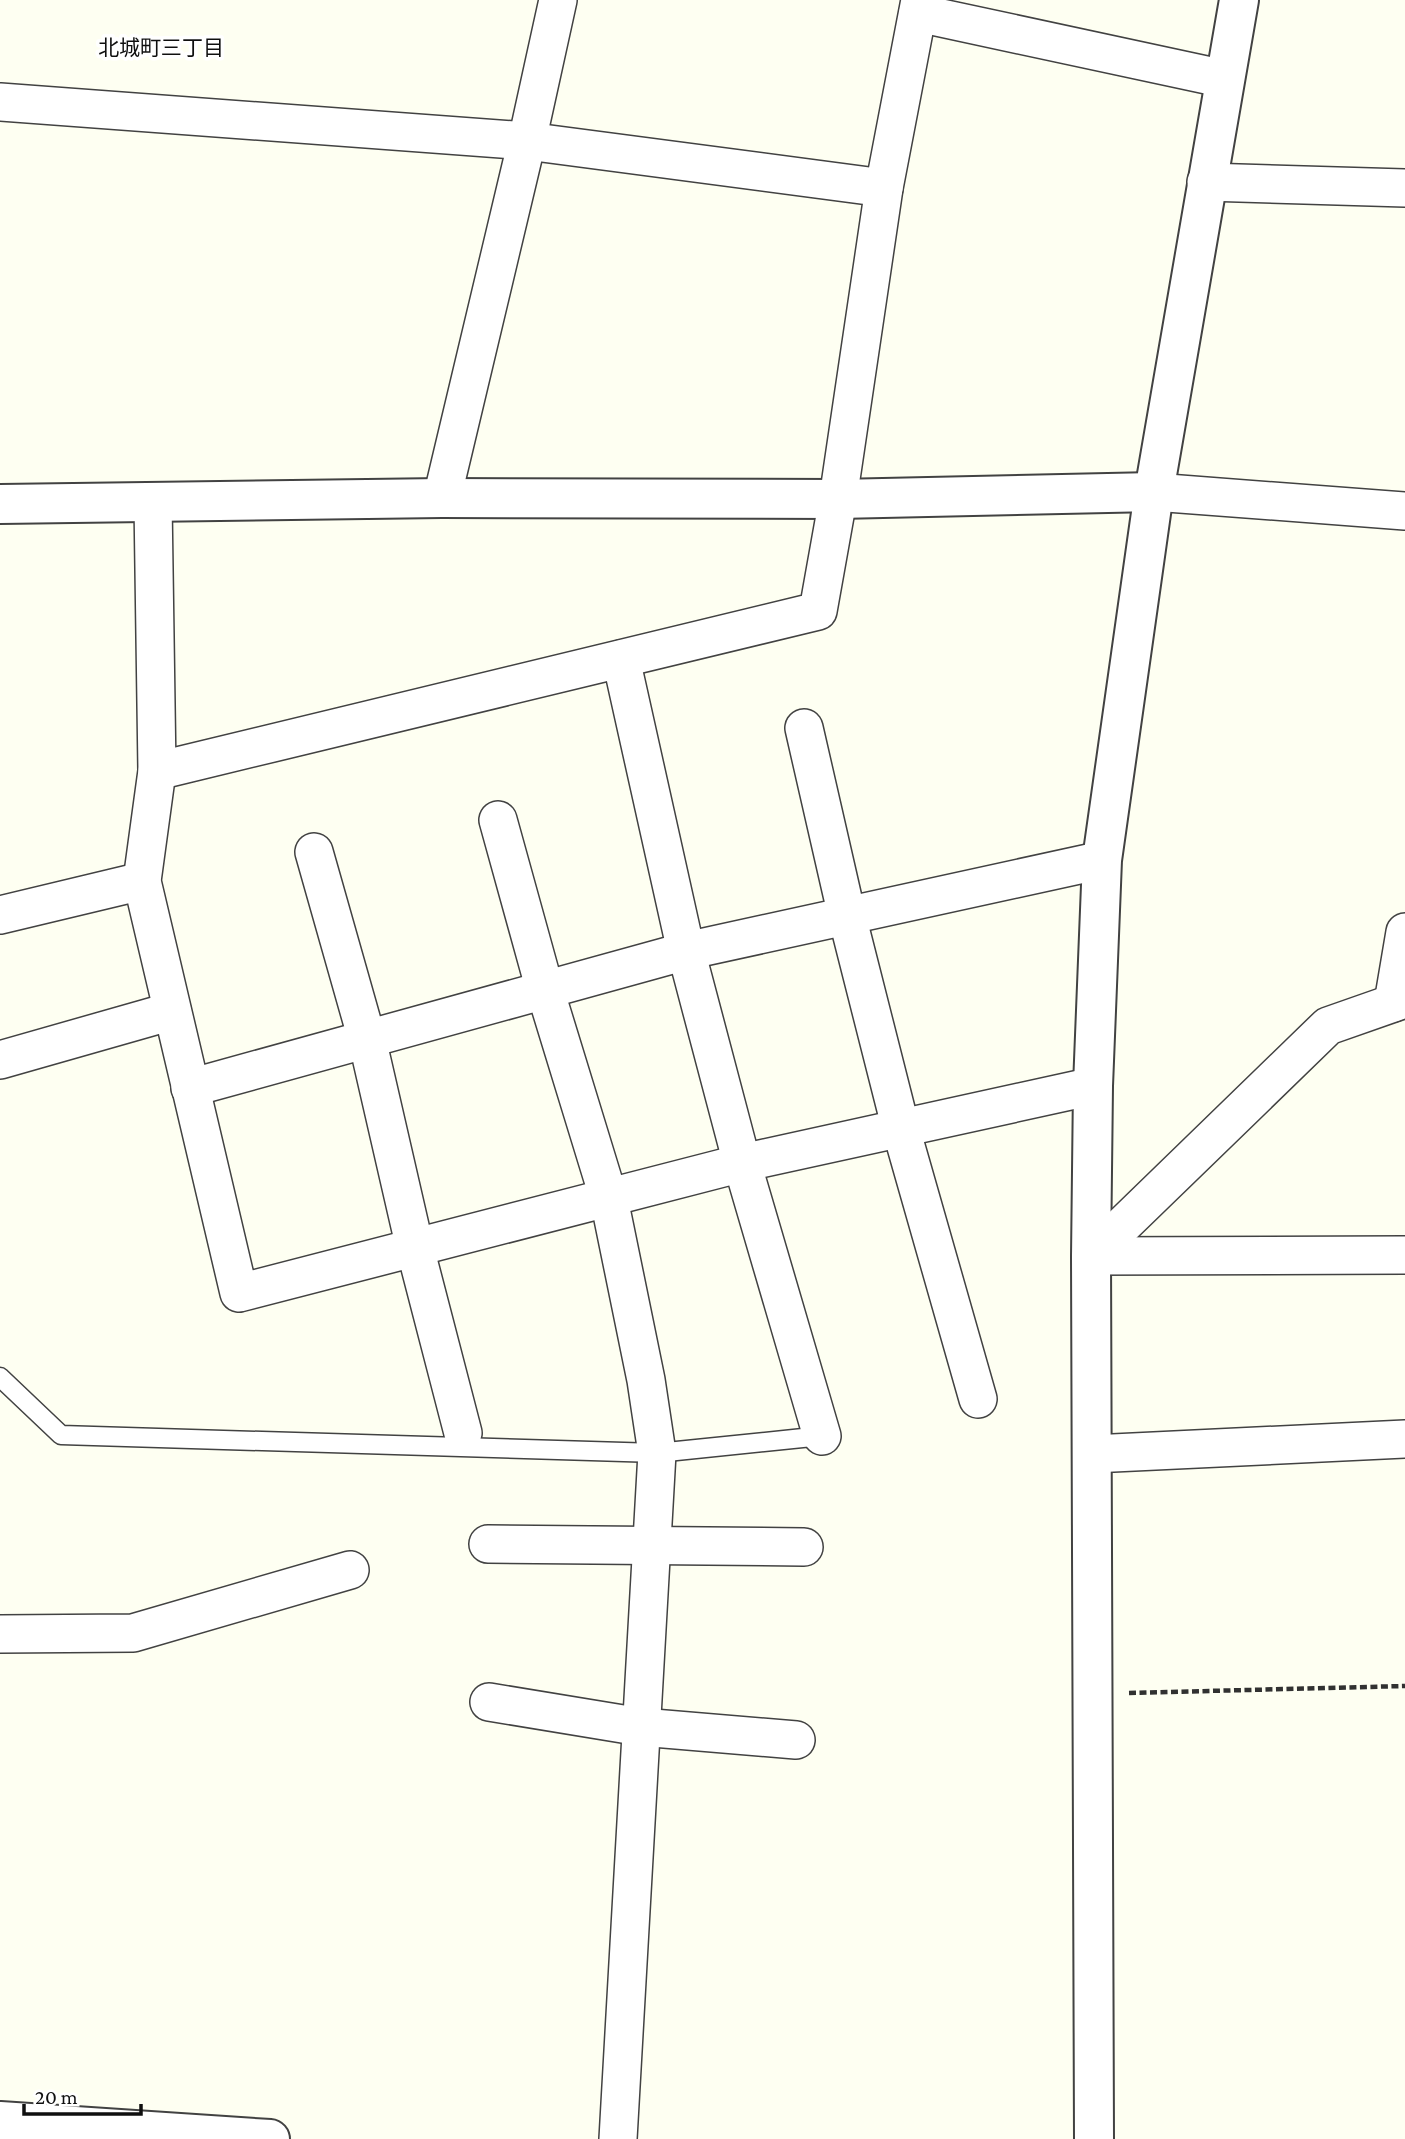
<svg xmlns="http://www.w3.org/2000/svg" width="1405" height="2139" font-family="'Crimson Pro','Noto Sans JP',serif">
<rect width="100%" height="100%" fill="#fefff2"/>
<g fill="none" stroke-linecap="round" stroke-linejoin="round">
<defs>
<path id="service" d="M0,1377L61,1435L657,1453L822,1436"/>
<g id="minor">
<path d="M918,13L1225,79"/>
<path d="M0,102L527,141L884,188"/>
<path d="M1206,182L1405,188"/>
<path d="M1154,492L1405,511"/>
<path d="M442,498L527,141L558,0"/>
<path d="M153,502L157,771L142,881L239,1293L742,1163L1093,1086"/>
<path d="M621,659L686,951L742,1163L822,1436"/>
<path d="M804,728L847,916L901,1129L978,1399"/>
<path d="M157,771L818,611L838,499L884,188L920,0"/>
<path d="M498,820L545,990L609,1199L646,1380L657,1453L618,2139"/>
<path d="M314,852L367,1039L415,1248L463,1433"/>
<path d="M0,915L142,881"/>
<path d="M1393,1003L1405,932"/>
<path d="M0,1060L172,1011"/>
<path d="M190,1088L686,951L1102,860"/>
<path d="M1091,1256L1328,1026L1405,999"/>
<path d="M1091,1256L1405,1255"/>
<path d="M1092,1454L1405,1439"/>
<path d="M488,1544L804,1547"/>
<path d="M0,1634L133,1633L350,1570"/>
<path d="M489,1702L641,1727L796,1740"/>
</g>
<g id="tertiary">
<path d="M0,504L442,498L838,499L1154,492"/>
<path d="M0,2121L270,2139"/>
<path d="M1094,2139L1091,1256L1093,1086L1102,860L1154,492L1239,0"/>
</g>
</defs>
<!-- service casing -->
<use href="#service" stroke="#424242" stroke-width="21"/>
<!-- minor casing -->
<use href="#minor" stroke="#424242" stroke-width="40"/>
<!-- tertiary casing -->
<use href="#tertiary" stroke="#424242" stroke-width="42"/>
<!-- path -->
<path stroke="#313131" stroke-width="4.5" stroke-dasharray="7 3.5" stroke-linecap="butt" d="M1129,1693L1405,1686"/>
<!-- service -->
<use href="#service" stroke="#fff" stroke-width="18"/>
<!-- minor -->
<use href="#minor" stroke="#fff" stroke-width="37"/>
<!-- tertiary -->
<use href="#tertiary" stroke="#fff" stroke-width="38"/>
</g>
<g text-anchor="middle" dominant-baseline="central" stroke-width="7" stroke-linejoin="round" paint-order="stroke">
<!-- neighbourhood labels -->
<g font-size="21" fill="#0f0f0f" stroke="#fff">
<text x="161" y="48">北城町三丁目</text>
</g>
</g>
<!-- scale -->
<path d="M24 2104v10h117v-10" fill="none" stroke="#0f0f0f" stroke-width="3.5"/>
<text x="35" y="2104" font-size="21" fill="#0f0f0f" stroke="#ffffff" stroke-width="5" paint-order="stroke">20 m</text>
</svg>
